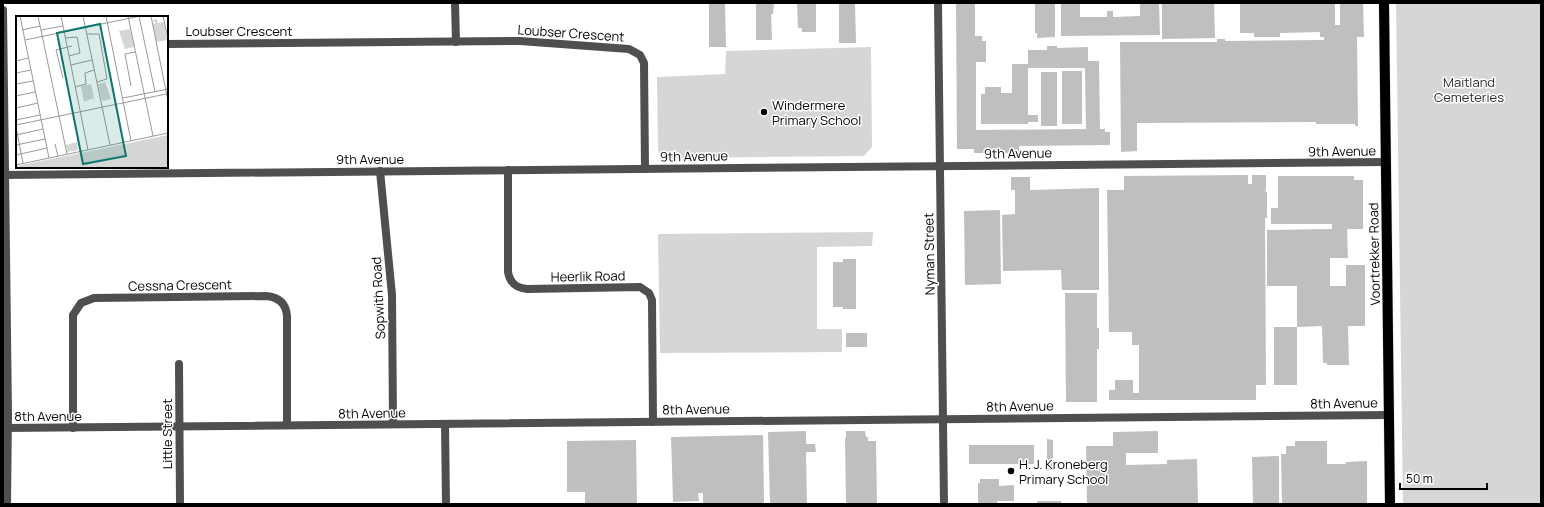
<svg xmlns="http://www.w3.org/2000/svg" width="1544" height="507" font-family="Manrope,sans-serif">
<rect width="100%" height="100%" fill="#fff"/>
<!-- green -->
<g fill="#d6d6d6">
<path d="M1396,3H1541V504H1403Z"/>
<path d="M871,47L872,147L864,156L666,158L658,151L657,77L725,74L726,51Z"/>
<path d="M873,232L872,246L817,247V329H842V352L660,353L658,234Z"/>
</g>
<!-- building -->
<g fill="#bfbfbf">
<path d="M709,3H725L726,47H709Z"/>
<path d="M756,3H774L773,14H771L772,40H756Z"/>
<path d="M797,3H816V32H802V28H798Z"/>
<path d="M839,3H855L856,43H839Z"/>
<path d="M956,3H975V36H982V41H986V62H976V130L1086,129L1085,68H1028V115H1038V122H1028V124H981V94H985V87H1001V93H1012V64H1028V50H1047V46H1057V48L1088,47V61H1099L1100,129H1105V132H1110V145L1019,146V153H974V149H957Z"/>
<path d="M1035,3H1055V37L1037,38V33H1035Z"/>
<path d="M1061,3H1080V17H1107V11H1113V17L1140,16V3H1159L1160,35L1061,36Z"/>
<path d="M1162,3H1214L1215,38L1162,39Z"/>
<path d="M1240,3H1335V25H1340V3H1363L1364,37H1357L1358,126H1355V124H1316V122L1137,123V151L1121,152L1120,42H1217V39H1225V41L1324,40V37H1320V32L1280,33V37H1254V33H1240Z"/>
<rect x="1062" y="71" width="20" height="53"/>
<rect x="1041" y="72" width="16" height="54"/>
<path d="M1248,175V184H1252V175H1266V190H1265V191L1267,192V218H1265L1266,385H1256V400H1109V390H1115V380H1133V393H1139V345H1132V332H1109L1107,190H1124V176Z"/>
<path d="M1278,176H1354V180H1363V229H1347L1348,258H1330V286H1346V294V265H1365V326H1348L1349,365H1327V363H1323L1322,326L1297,327V286H1267V230L1332,229V224H1271V208H1278Z"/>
<path d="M1011,177H1030V190L1099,188V290H1062L1061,270L1003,271L1002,215L1015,214V190H1011Z"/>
<path d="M1000,210L1001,284L965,285L964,211Z"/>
<path d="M843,259H856V309H843V307H833V262H843Z"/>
<path d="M1065,293H1097V328H1099V349H1097V402H1066Z"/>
<rect x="1274" y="327" width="23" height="58"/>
<rect x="846" y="333" width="21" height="14"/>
<path d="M806,431V444H815L816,452H806L807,504H770L768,432Z"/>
<path d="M846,431H865L866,437H868V441H876L877,504H846L845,438H846Z"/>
<path d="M1158,431V453H1126V465L1167,464V460L1197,459L1198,504H1087L1086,446H1113V432Z"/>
<path d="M763,435L764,504H703V493H698L699,501L673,502L671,437Z"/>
<path d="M1047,439L1053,440V470H1047Z"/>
<path d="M636,440L637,504H585V492H567V441Z"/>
<path d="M1295,441H1327V464H1346V462L1367,461V504H1282L1281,454H1286V446H1295Z"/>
<rect x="969" y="445" width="65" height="19"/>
<path d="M1279,456V504H1253L1252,457Z"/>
<path d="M980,479H999V486L1014,485V501H997V504H978V483H980Z"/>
<rect x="1037" y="501" width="24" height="3"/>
</g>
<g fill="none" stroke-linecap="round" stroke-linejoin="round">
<defs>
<path id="primary" d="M1384,3L1390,504"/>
</defs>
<!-- primary casing -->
<use href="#primary" stroke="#dbdbdb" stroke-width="11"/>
<!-- street -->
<g stroke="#4f4f4f" stroke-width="8">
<path d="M455,3L456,42"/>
<path d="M938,3L944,504"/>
<path d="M3,10L8,414L7,504"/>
<path d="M167,44L520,41L629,49L640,55L644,63L645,169"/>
<path d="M508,170V272C510,283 516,288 527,289L640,287L649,293L652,300L653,422"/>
<path d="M380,171L392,295L393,424"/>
<path d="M3,175L1386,162"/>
<path d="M179,364L180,504"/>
<path d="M445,424L446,504"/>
<path d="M3,428L1389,415"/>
<path d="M73,428V315L81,303L94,298L266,296C278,297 286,303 287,316V425"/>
</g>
<!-- primary -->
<use href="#primary" stroke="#000" stroke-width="10"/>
</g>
<!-- markers -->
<g fill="#000" stroke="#fff" stroke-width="1.5">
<circle cx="764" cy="112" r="4"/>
<circle cx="1011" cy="471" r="4"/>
</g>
<g text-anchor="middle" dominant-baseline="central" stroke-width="3" stroke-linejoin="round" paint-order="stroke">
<!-- street labels -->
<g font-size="13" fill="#000" stroke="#fff">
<text x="239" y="31">Loubser Crescent</text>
<text transform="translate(571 33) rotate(4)">Loubser Crescent</text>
<text transform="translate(1342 151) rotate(-1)">9th Avenue</text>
<text transform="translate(1018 153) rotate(-1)">9th Avenue</text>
<text transform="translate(694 156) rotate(-1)">9th Avenue</text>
<text x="370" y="159">9th Avenue</text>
<text transform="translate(929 254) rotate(-91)">Nyman Street</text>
<text transform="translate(1374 254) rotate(-91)">Voortrekker Road</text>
<text transform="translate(588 276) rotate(-1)">Heerlik Road</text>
<text transform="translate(180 285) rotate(-1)">Cessna Crescent</text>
<text transform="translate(378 298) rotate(-93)">Sopwith Road</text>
<text transform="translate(1344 403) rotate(-1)">8th Avenue</text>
<text transform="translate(1020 406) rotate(-1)">8th Avenue</text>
<text transform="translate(696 409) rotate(-1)">8th Avenue</text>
<text transform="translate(372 413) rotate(-1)">8th Avenue</text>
<text x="48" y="416">8th Avenue</text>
<text transform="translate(167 434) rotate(-90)">Little Street</text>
</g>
<!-- park labels -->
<g font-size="13" fill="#2d2d2d" stroke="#fff">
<text x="1469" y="82">Maitland<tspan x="1469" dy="15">Cemeteries</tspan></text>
</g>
<!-- poi labels -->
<g font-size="13" fill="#000" stroke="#fff" text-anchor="start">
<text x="772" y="105">Windermere<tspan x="772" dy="15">Primary School</tspan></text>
<text x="1019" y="464">H. J. Kroneberg<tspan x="1019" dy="15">Primary School</tspan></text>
</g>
</g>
<!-- overview -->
<g transform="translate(16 16)">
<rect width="152" height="152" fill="#fff"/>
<path d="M141,3L142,7L148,6L151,24L140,26L137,8L140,7L136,4ZM114,13L118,31L109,33L103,15ZM89,66L95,83L86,85L82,68ZM75,68L79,87L77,82L68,86L65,70ZM152,119V152H0L1,150ZM61,126L62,134L51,136L50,129Z" fill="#d6d6d6"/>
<path fill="none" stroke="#999" stroke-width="1" d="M4,0L33,142M22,0L51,138M45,0L72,134M67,0L94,129M90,0L115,125M112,0L137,120M123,0L139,76M135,0L152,85M147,0L152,23M6,14L24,10M25,14L47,10M71,18H83L91,63L81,66M49,22L61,21L64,37L53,40M9,24L124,0M0,45L12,42M55,49L76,44M0,57L15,54M47,62L40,34L56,30M0,68L17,65M115,70L109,38L119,36M59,71L70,68L69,57L78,54M0,80L19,76M107,82L152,73M0,92L22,87M0,104L24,99M0,109L150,78M0,111L7,147M0,119L27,113M39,128L42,140M0,129L29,123M0,139L31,132M0,149L152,117"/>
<path fill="#0f766e" fill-opacity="0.15" stroke="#0f766e" stroke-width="2" d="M84,8L110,140L67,148L41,17Z"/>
<rect width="152" height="152" fill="none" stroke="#000" stroke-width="2"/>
</g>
<!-- border -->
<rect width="1544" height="507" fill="none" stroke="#000000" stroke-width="8"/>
<!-- scale -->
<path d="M1400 483v6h87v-6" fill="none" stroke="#000000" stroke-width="2"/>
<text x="1406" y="483" font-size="12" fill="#000000" stroke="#ffffff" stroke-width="3" paint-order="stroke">50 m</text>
</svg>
